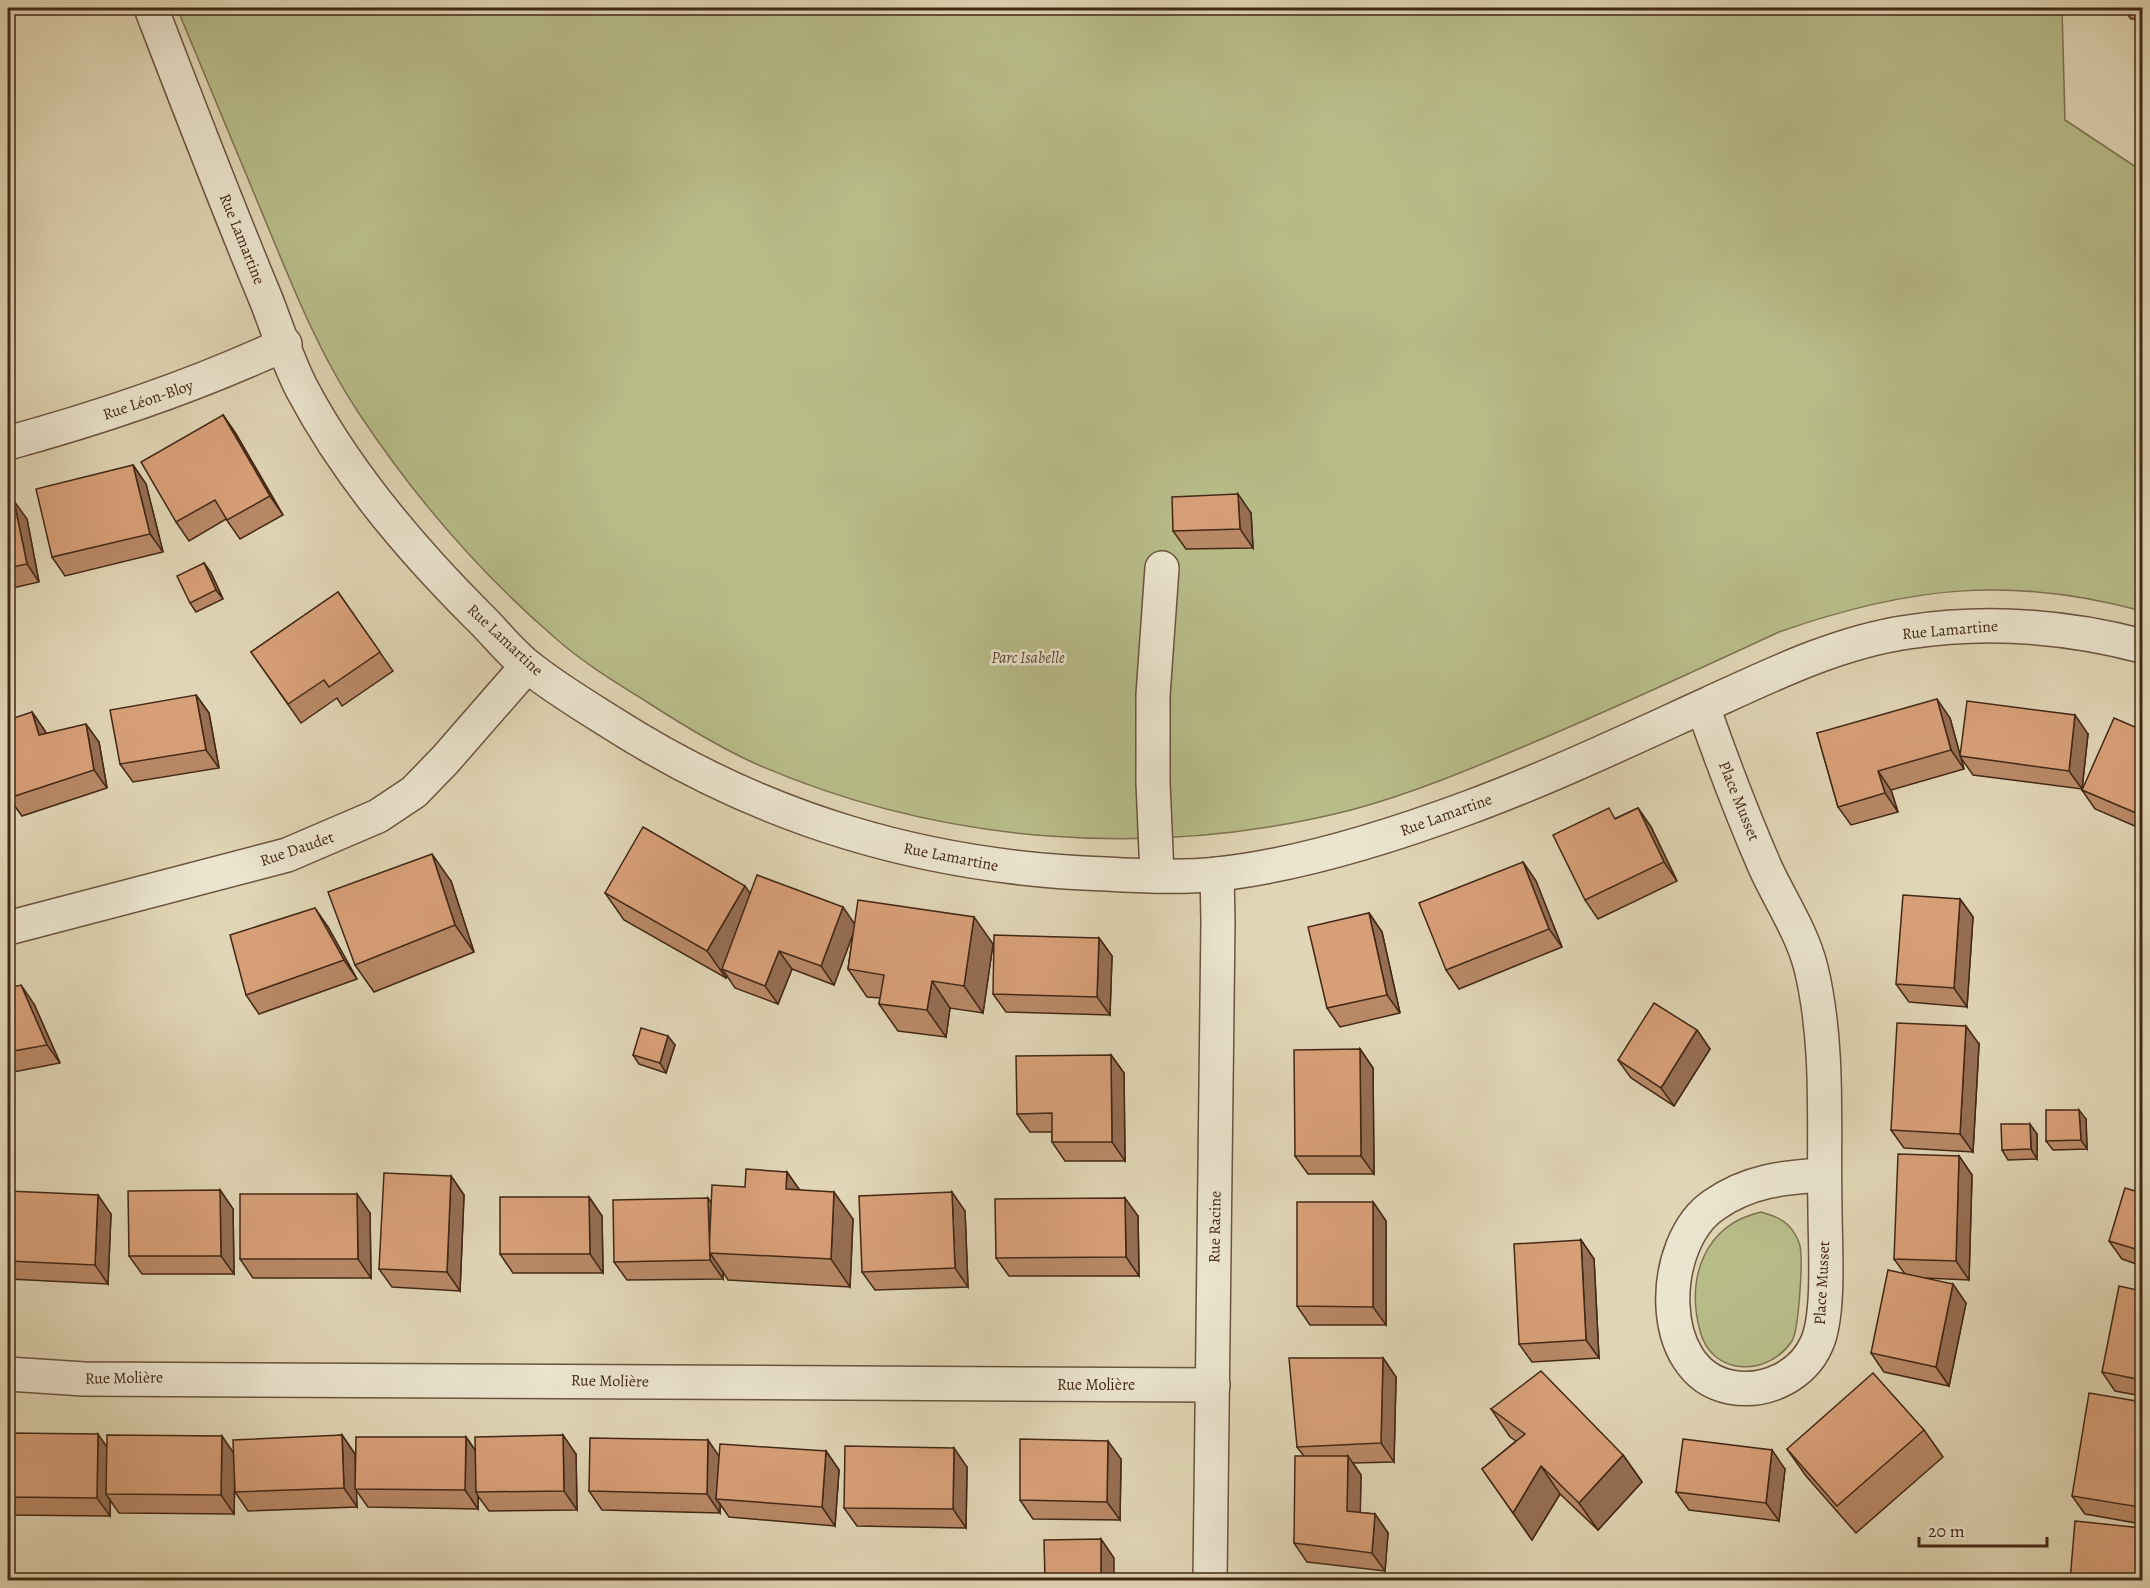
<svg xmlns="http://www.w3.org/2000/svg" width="2150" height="1588" font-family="Alegreya,serif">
<rect width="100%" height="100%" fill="#e0d5b4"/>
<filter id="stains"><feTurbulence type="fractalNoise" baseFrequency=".00333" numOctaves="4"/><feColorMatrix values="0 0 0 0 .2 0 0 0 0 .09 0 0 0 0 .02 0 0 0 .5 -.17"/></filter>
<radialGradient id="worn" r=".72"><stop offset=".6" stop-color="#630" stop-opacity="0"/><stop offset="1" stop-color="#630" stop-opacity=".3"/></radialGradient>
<!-- green -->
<g fill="#b7bc89" stroke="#7d7250" stroke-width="1.5">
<path d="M177,8H2062L2065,120L2142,171V611C2010,575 1907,587 1779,632C1695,671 1611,710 1525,746C1468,770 1411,794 1351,810C1154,860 941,845 754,763C717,746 681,724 647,702C615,682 582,662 554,637C479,572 413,495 358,412C320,355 294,290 268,227C237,154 207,81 177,8Z"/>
<path d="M1761,1212C1771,1215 1781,1218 1789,1226C1793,1230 1799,1240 1800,1246C1803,1260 1799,1329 1792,1341C1768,1377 1712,1377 1700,1331C1686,1278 1704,1225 1761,1212Z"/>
</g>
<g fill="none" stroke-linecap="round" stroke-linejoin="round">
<defs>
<g id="minor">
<path d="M151,8C188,104 225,201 265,297C277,327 287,360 302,389C347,474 410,548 477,615C495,632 510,653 530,668C555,688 585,706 612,723C764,820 926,868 1106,874C1142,876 1181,878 1218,874C1300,865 1392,836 1470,807C1551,777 1631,739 1710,703C1773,674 1839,642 1908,632C1987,620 2066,626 2142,646"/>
<path d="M8,443C103,417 195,386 285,344"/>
<path d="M1703,707C1722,761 1742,814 1765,867C1780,900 1802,932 1811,968C1830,1047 1823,1130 1825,1210C1825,1245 1830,1313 1817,1343C1803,1376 1765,1394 1730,1387C1654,1372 1659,1242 1714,1205C1748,1181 1784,1177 1824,1175"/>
<path d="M1157,875L1153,783V695L1162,568"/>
<path d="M8,928L287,855L378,816L414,792L445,760L527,666"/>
<path d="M8,1374L84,1379L1213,1385"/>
<path d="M1210,1580L1218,921L1217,874"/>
</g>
</defs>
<!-- minor casing -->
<use href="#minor" stroke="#6a533e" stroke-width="36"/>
<!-- minor -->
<use href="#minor" stroke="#ebe4ce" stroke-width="33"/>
</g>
<!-- wall -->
<g fill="#b98967" stroke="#432816" stroke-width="1.5">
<path d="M2123,8H2142V19H2131Z"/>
<path d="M223,415L236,434L283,515L240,539L226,519L189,541L176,522Z"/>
<path d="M133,465L146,484L163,552L65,576L52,557Z"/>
<path d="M8,502L27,519L39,582L8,589Z"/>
<path d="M1251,513L1253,548L1186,549L1173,531Z"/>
<path d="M204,563L211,573L223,599L196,612L190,603Z"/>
<path d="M338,592L393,671L342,706L337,698L301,723L251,652Z"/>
<path d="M196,695L209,713L219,768L133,782L120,764Z"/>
<path d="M32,712L45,731L46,733L99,742L107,788L22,816L9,798Z"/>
<path d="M1950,718L1960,755L2088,734L2082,789L1973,775L1961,758L1964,769L1891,790L1898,812L1851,825L1838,807L1817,733Z"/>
<path d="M2142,730V829L2095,809L2082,790Z"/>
<path d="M1638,808L1651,827L1677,881L1598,919L1585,900L1616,818Z"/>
<path d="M1523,862L1536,881L1562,947L1459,989L1446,970Z"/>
<path d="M451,881L474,952L374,992L355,965Z"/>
<path d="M605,893H750L855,924L993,944L983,1013L950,1008L946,1037L898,1031L879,1004L880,998L867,997L848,969L853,933L834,985L792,969L778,1004L735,988L727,976L726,978L624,920Z"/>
<path d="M1960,899L1973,917L1967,1007L1909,1002L1896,984Z"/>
<path d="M1369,913L1382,932L1400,1013L1340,1027L1327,1008Z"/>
<path d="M328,927L357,979L259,1014L246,995Z"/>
<path d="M1099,938L1112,956L1110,1015L1006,1012L993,994Z"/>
<path d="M8,988L34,1004L60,1063L8,1073Z"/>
<path d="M1697,1030L1710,1049L1674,1106L1631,1078L1618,1060Z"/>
<path d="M1979,1044L1973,1152L1904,1148L1891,1130Z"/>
<path d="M675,1045L666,1073L639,1064L633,1055Z"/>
<path d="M1360,1049L1373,1068L1374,1174H1308L1295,1156Z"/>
<path d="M1111,1055L1124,1073L1125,1161H1065L1052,1142V1132H1030L1017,1114Z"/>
<path d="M2086,1119L2087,1149L2053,1150L2046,1141Z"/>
<path d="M2037,1134V1159L2008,1160L2002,1150Z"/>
<path d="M1959,1156L1972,1175L1969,1280L1925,1278L1966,1303L1949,1386L1884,1372L1871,1353L1905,1274L1894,1259Z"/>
<path d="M787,1172L799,1190L853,1219L850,1287L728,1280L723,1272V1279L627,1280L614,1262L712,1203L745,1187Z"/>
<path d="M451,1176L464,1195L460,1291L392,1287L379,1269Z"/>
<path d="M220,1190L233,1209L234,1274H142L129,1256Z"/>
<path d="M8,1191L111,1214L108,1284L9,1279L8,1276Z"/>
<path d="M2142,1193V1266L2122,1259L2109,1241Z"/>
<path d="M589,1197L602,1216L603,1273H513L500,1254Z"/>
<path d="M1373,1202L1386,1221V1325H1310L1297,1306Z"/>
<path d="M965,1211L968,1287L875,1290L862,1272Z"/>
<path d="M370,1213L371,1278H253L240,1259Z"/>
<path d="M1138,1216L1139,1276H1009L996,1258Z"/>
<path d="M1581,1240L1594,1259L1599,1358L1532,1362L1519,1344Z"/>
<path d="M2142,1291V1396L2115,1391L2102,1372Z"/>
<path d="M1383,1358L1396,1377L1394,1462L1353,1463L1361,1475L1360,1513L1375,1514L1388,1533L1385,1571L1307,1562L1294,1543L1304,1456L1297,1447Z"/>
<path d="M2142,1402V1524L2085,1514L2072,1496Z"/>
<path d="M1491,1409L1623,1455L1642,1482L1598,1530L1560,1494L1532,1540L1482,1469L1516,1441L1510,1437Z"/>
<path d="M1924,1430L1943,1457L1856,1533L1806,1476L1787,1449Z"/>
<path d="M8,1433L106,1447L234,1453L342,1435L355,1454V1473L466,1437L475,1450L576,1454L577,1510L489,1511L478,1496V1509L368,1507L356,1490L357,1507L248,1511L235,1492V1478L234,1514L119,1513L110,1500V1516L8,1515Z"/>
<path d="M826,1451L839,1470L835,1526L729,1517L720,1504V1513L602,1510L589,1491L719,1457Z"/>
<path d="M1121,1459L1120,1520L1033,1519L1020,1500Z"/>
<path d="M967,1467L966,1528L857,1526L844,1508Z"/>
<path d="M1785,1469L1779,1521L1689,1510L1676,1492Z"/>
</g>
<!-- shaded-wall -->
<g fill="#966f54" stroke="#432816" stroke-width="1.5">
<path d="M223,415L236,434L283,515L270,496Z"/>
<path d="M133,465L146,484L163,552L150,534Z"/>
<path d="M1238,494L1251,513L1253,548L1240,529Z"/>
<path d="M14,501L27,519L39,582L27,564Z"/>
<path d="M204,563L211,573L223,599L216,590Z"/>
<path d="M196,695L209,713L219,768L206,750Z"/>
<path d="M1937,699L1950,718L1964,769L1951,750Z"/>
<path d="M32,712L45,731L51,753L39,735Z"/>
<path d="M2075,715L2088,734L2082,789L2069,771Z"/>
<path d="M86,724L99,742L107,788L94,770Z"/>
<path d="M1878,771L1891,790L1898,812L1885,793Z"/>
<path d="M2142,798V823L2136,813Z"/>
<path d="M1638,808L1651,827L1677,881L1664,862Z"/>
<path d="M432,854L451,881L474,952L455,925Z"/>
<path d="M1523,862L1536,881L1562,947L1549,929Z"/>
<path d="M745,886L764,913L722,969L727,976L726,978L707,951Z"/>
<path d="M1960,899L1973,917L1967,1007L1954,988Z"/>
<path d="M843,907L856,926L834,985L821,966Z"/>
<path d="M315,908L328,927L357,979L344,960Z"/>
<path d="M1369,913L1382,932L1400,1013L1387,995Z"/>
<path d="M974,917L993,944L983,1013L964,986Z"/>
<path d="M1099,938L1112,956L1110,1015L1097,997Z"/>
<path d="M779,951L792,969L778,1004L765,986Z"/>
<path d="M932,981L950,1008L946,1037L927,1010Z"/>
<path d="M21,985L34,1004L60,1063L47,1045Z"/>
<path d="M1966,1026L1979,1044L1973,1152L1960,1134Z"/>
<path d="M1697,1030L1710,1049L1674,1106L1661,1088Z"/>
<path d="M668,1036L675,1045L666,1073L660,1063Z"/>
<path d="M1360,1049L1373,1068L1374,1174L1361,1156Z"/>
<path d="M1111,1055L1124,1073L1125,1161L1112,1142Z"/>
<path d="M2079,1110L2086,1119L2087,1149L2081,1140Z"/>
<path d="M2030,1124L2037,1134V1159L2031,1149Z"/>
<path d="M1959,1156L1972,1175L1969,1280L1956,1261Z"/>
<path d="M787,1172L806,1199L786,1189Z"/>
<path d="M451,1176L464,1195L460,1291L447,1272Z"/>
<path d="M220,1190L233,1209L234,1274L221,1256Z"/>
<path d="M834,1192L853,1219L850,1287L831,1259Z"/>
<path d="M952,1192L965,1211L968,1287L955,1268Z"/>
<path d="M357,1194L370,1213L371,1278L358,1259Z"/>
<path d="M98,1195L111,1214L108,1284L95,1265Z"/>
<path d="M589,1197L602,1216L603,1273L590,1254Z"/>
<path d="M708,1198L721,1217L710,1253Z"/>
<path d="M1125,1198L1138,1216L1139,1276L1126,1257Z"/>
<path d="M1373,1202L1386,1221V1325L1373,1307Z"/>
<path d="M1581,1240L1594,1259L1599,1358L1586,1340Z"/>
<path d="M710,1253L723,1272V1279L710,1260Z"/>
<path d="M1953,1284L1966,1303L1949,1386L1936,1367Z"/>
<path d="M1383,1358L1396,1377L1394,1462L1381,1443Z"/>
<path d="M98,1434L111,1453L106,1494L110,1500V1516L97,1498Z"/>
<path d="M342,1435L355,1454L357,1507L344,1488Z"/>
<path d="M563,1435L576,1454L577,1510L564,1491Z"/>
<path d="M222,1436L235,1455L234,1514L221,1495Z"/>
<path d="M466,1437L479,1456L476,1492L478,1496V1509L465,1490Z"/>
<path d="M708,1440L721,1459L716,1499L720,1504V1513L707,1494Z"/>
<path d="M1108,1441L1121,1459L1120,1520L1107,1502Z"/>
<path d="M954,1448L967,1467L966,1528L953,1509Z"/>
<path d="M1772,1450L1785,1469L1779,1521L1766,1503Z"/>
<path d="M826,1451L839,1470L835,1526L822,1507Z"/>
<path d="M1623,1455L1642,1482L1598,1530L1579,1503Z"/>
<path d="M1348,1456L1361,1475L1360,1530L1347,1511Z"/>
<path d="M1541,1466L1560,1494L1532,1540L1513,1513Z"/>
<path d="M2142,1484V1512L2139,1507Z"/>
<path d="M1375,1514L1388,1533L1385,1571L1372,1553Z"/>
<path d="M1101,1539L1114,1558V1581H1101Z"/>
</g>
<!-- building -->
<g fill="#d79f78" stroke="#432816" stroke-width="1.5">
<path d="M223,415L270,496L227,520L215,500L176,522L141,462Z"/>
<path d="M133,465L150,534L52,557L36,489Z"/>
<path d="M1238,494L1240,529L1173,531L1172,497Z"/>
<path d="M14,501L27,564L8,568V502Z"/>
<path d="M204,563L216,590L190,603L177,576Z"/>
<path d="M338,592L380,652L329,687L324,680L288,704L251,652Z"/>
<path d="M196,695L206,750L120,764L110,710Z"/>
<path d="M1937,699L1951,750L1878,771L1885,793L1838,807L1817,733Z"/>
<path d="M1967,701L2075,715L2069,771L1960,756Z"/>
<path d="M32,712L39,735L86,724L94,770L9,798L8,793V720Z"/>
<path d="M2114,718L2142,730V798L2136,813L2082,790Z"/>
<path d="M1609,808L1615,819L1638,808L1664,862L1585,900L1553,835Z"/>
<path d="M643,827L745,886L707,951L605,893Z"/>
<path d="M432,854L455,925L355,965L328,892Z"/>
<path d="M1523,862L1549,929L1446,970L1419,903Z"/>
<path d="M757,875L843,907L821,966L779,951L765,986L722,969Z"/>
<path d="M1903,895L1960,899L1954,988L1896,984Z"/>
<path d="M858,900L974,917L964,986L932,981L927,1010L879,1004L884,975L848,969Z"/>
<path d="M315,908L344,960L246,995L230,935Z"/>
<path d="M1369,913L1387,995L1327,1008L1308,927Z"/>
<path d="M994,935L1099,938L1097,997L993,994Z"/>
<path d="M21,985L47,1045L8,1052V988Z"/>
<path d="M1654,1003L1697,1030L1661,1088L1618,1060Z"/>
<path d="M1897,1023L1966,1026L1960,1134L1891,1130Z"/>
<path d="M641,1028L668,1036L660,1063L633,1055Z"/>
<path d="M1360,1049L1361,1156H1295L1294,1050Z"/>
<path d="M1111,1055L1112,1142H1052V1113L1017,1114L1016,1056Z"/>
<path d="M2046,1110H2079L2081,1140L2046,1141Z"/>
<path d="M2001,1124H2030L2031,1149L2002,1150Z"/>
<path d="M1898,1154L1959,1156L1956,1261L1894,1259Z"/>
<path d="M746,1169L787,1172L786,1189L834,1192L831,1259L709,1253L712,1185L745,1187Z"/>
<path d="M384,1173L451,1176L447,1272L379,1269Z"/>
<path d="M2125,1188L2142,1193V1251L2109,1241Z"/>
<path d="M220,1190L221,1256H129L128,1191Z"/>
<path d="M8,1191L98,1195L95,1265L8,1261Z"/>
<path d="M952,1192L955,1268L862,1272L859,1196Z"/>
<path d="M240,1194H357L358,1259H240Z"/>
<path d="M500,1197H589L590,1254H500Z"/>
<path d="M708,1198L710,1260L614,1262L613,1200Z"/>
<path d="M1125,1198L1126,1257L996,1258L995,1199Z"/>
<path d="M1297,1202H1373V1307L1297,1306Z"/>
<path d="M1581,1240L1586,1340L1519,1344L1514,1244Z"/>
<path d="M1888,1270L1953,1284L1936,1367L1871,1353Z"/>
<path d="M2119,1286L2142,1291V1380L2102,1372Z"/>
<path d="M1289,1358H1383L1381,1443L1297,1447Z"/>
<path d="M1541,1371L1623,1455L1579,1503L1541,1466L1513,1513L1482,1469L1525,1434L1491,1409Z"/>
<path d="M1873,1373L1924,1430L1837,1506L1787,1449Z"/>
<path d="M2089,1393L2142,1402V1484L2139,1507L2072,1496Z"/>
<path d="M8,1433L98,1434L97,1498L8,1497Z"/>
<path d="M107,1435L222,1436L221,1495L106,1494Z"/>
<path d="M342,1435L344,1488L235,1492L233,1440Z"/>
<path d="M563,1435L564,1491L476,1492L475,1437Z"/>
<path d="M356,1437H466L465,1490L355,1489Z"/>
<path d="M590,1438L708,1440L707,1494L589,1491Z"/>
<path d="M1020,1439L1108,1441L1107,1502L1020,1500Z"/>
<path d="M1683,1439L1772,1450L1766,1503L1676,1492Z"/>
<path d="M720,1444L826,1451L822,1507L716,1499Z"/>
<path d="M845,1446L954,1448L953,1509L844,1508Z"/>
<path d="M1295,1456H1348L1347,1511L1375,1514L1372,1553L1294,1543Z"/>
<path d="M2075,1521L2142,1528V1581H2070Z"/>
<path d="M1101,1539V1581H1045L1044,1540Z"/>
</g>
<g text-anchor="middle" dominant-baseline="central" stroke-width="5" stroke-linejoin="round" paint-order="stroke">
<!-- street labels -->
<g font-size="16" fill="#432816" stroke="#ebe4ce">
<text transform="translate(242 239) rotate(68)">Rue Lamartine</text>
<text transform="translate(148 400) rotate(-19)">Rue Léon-Bloy</text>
<text transform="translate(1950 630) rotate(-5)">Rue Lamartine</text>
<text transform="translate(505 640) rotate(43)">Rue Lamartine</text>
<text transform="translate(1739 801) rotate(68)">Place Musset</text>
<text transform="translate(1446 815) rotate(-20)">Rue Lamartine</text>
<text transform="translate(297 849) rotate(-19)">Rue Daudet</text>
<text transform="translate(951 857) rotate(11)">Rue Lamartine</text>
<text transform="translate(1215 1227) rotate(-89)">Rue Racine</text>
<text transform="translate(1822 1283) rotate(-87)">Place Musset</text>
<text transform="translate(124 1378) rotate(-1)">Rue Molière</text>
<text transform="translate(610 1381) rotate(1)">Rue Molière</text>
<text x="1096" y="1385">Rue Molière</text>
</g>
<!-- park labels -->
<g font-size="16" font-style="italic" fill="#5a462d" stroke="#ebe4ce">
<text x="1028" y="658">Parc Isabelle</text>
</g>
</g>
<!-- margin -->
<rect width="2150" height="1588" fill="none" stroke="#e0d5b4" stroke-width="30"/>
<rect x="9" y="9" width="2132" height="1570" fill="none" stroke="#432816" stroke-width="3"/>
<rect x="15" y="15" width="2120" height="1558" fill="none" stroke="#432816" stroke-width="1.5"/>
<!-- scale -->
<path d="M1919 1537v9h128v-9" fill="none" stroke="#432816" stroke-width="3"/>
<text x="1928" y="1537" font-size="18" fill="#432816" stroke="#ebe4ce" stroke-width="4.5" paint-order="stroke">20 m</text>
<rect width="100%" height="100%" filter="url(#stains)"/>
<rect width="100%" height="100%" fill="url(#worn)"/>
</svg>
